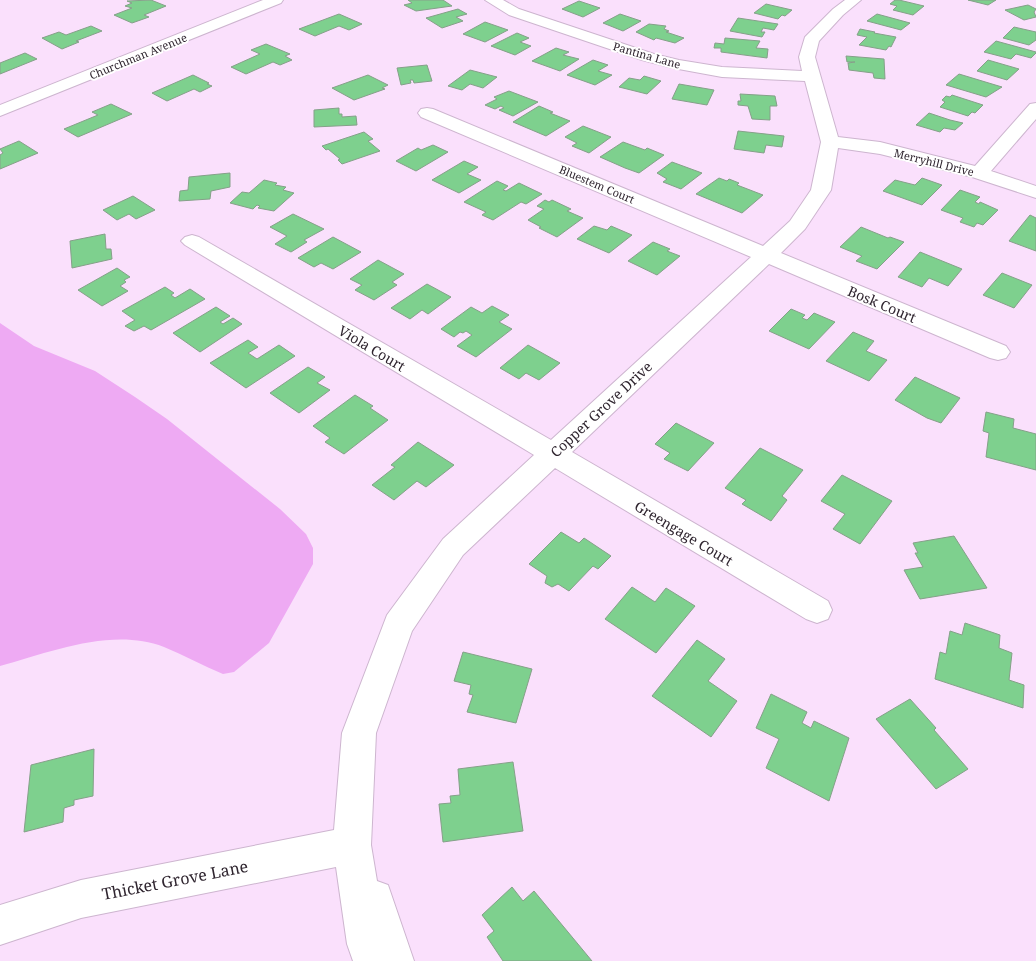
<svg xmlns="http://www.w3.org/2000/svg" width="1036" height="961" font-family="'Noto Serif',serif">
<rect width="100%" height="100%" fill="#fae0fc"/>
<!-- water -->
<path fill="#eeaaf3" d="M0,323L34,346L95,371L135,397L167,419L280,509L306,534L313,548V564L269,643L234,672L223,674C203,666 184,655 164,647C112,627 51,652 0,666Z"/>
<!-- building -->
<g fill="#7ed08e" stroke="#85a089">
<path d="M151,0L166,6L144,15L149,17L132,23L114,15L132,8L125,6L132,3L127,1Z"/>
<path d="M408,0H443L452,6L416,11L404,5L412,3Z"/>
<path d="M895,0H899L924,6L913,15L893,10L897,6L890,4Z"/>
<path d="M968,0H996L988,5Z"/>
<path d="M579,1L600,8L583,17L562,9Z"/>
<path d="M766,4L792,10L785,16L782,15L778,19L754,13Z"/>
<path d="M1028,5L1036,9L1034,12L1036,17L1024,20L1005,10Z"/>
<path d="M458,9L467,14L456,17L463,21L442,28L426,18Z"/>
<path d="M339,14L362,24L349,30L339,26L315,36L299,29Z"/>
<path d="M620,14L641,21L623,31L603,23Z"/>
<path d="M877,14L910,23L901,30L867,21Z"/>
<path d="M738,18L778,24L774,30L763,28L761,32H765L762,37L730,31Z"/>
<path d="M485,22L508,30L485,42L463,34Z"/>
<path d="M649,24L666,26L664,29L669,31L666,32L684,38L675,43L656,38L654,40L636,32Z"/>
<path d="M91,26L102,31L76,41L79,42L62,49L42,38L59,32L66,35Z"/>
<path d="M1014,27L1036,32V40L1029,45L1003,38Z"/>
<path d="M860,29L875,32L874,33L896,37L891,47L889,46L886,50L859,45L867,37L857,35Z"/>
<path d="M517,33L529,38L520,42L531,46L515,55L491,46Z"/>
<path d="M725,38L760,41L756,48L768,49L767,58L721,52V48H714L715,43L724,44Z"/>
<path d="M996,41L1036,52V53L1031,58L1016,54L1011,59L984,52Z"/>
<path d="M266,44L290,54L285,56L292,60L280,65L273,62L246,74L231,67L260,54L251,50Z"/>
<path d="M556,48L569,52L563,55L579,59L560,71L532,61Z"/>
<path d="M25,53L37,59L0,74V63Z"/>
<path d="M846,56L884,59L885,79L874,78L873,73L849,70L848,63L855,62H847Z"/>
<path d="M593,60L608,65L598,71L612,75L595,85L567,75Z"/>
<path d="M988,60L1019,69L1007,80L977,71Z"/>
<path d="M427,65L432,81L414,83L413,80H410L411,83L401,85L397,68Z"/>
<path d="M470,70L497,77L483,88L470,84L462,90L448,86Z"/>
<path d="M959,74L1002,87L986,97L946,85Z"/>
<path d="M193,75L209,83L207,84L212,86L200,92L194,89L167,101L152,93Z"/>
<path d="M368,75L388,85L382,88L385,89L354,100L332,88Z"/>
<path d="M644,76L661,81L647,94L619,87L629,78L640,80Z"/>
<path d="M679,84L714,90L707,105L672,99Z"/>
<path d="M509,91L538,102L513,116L499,110L504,108L501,106L495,109L485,105L497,99L494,97Z"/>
<path d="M740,94L775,96L777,106H770V120L752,119L748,106L738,105V101H741Z"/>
<path d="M952,95L983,105L975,113L972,112L968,116L940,107L945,102L942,100L946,96L950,97Z"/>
<path d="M111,104L132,114L78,137L64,129L98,115L92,112Z"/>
<path d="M539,106L553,112L550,113L570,121L546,136L513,122Z"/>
<path d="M339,108V114H342V117L356,116L357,125L314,127V110Z"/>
<path d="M929,113L950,120L963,123L955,130L944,128L940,132L916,125Z"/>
<path d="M583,126L611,137L589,153L572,146L577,143L565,137Z"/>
<path d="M738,131L784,136L782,147L766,145L764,153L734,149Z"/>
<path d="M364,132L373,139L368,141L380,151L342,164L338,160L340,159L328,149L326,150L322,146Z"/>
<path d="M19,141L38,153L0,169V155L3,153L0,149Z"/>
<path d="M623,142L645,150L647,148L664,155L639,173L625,168L600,157Z"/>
<path d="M433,145L448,152L416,171L396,161L418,148L421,150Z"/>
<path d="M464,161L478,167L467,174L481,180L459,193L432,180Z"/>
<path d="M672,162L702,173L681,189L663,182L667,179L657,173Z"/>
<path d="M230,173V187L211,191L210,199L179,201L180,191L188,190L189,177Z"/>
<path d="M719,178L727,181L729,179L739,183L737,185L763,195L742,213L696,194Z"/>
<path d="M922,178L942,185L922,205L883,191L895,180L915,185Z"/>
<path d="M264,180L277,183L275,185L286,187L283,190L294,193L274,211L258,208L260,206L257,205L253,209L230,203L242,192L249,193Z"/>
<path d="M497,181L508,186L503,190L506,191L519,183L542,194L526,204L521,202L493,220L482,215L486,212L464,202Z"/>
<path d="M960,190L980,197L975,202L979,204L980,202L998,210L983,225L977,223L974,227L960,222L963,218L941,210Z"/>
<path d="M133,196L155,210L136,219L129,214L117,220L103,210Z"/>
<path d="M545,200L549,202L552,200L571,209L567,211L583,218L557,237L539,228L541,227L528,220L544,209L537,206Z"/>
<path d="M293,214L324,229L304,240L307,242L291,252L275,244L287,236L270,227Z"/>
<path d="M1030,215L1036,218V251L1009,241Z"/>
<path d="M594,226L607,230L611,226L632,235L609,253L577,239Z"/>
<path d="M861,227L888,238L890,237L904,242L877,269L856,261L862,256L840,247Z"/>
<path d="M105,234L106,249H111L112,259L72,268L70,241Z"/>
<path d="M333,237L361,252L333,269L321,263L314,267L298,258Z"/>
<path d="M653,242L670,249L667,251L680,256L657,275L628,261Z"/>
<path d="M920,252L962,269L948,286L929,278L922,287L898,277Z"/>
<path d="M378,260L404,274L392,282L397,285L374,300L355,290L362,285L350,279Z"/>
<path d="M117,268L130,277L124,280L126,282L120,286L128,291L102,306L78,290Z"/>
<path d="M1002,273L1032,285L1014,308L983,295Z"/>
<path d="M427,284L451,297L428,314L422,310L410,319L391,308Z"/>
<path d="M165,287L174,293L171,295L175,298L190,289L205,299L151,330L144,326L134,331L125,326L135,320L122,311Z"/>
<path d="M492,306L509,315L499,322L512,329L476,357L457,346L472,335L466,331L463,333L460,332L454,337L441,329L471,307L482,313Z"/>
<path d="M216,307L230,316L220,322L223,324L233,318L242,324L200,352L173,333Z"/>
<path d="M791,309L805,315L802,318L807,320L814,313L835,322L809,349L769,331Z"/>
<path d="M853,332L874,341L866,351L887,360L869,381L826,361Z"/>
<path d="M248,340L258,347L248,353L257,359L279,345L295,356L246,388L210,363Z"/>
<path d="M528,345L560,363L539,380L526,373L519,379L500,368Z"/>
<path d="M308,367L325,377L317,383L330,390L299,413L270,393Z"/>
<path d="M915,377L960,398L941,423L927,418L895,400Z"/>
<path d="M355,395L373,406L370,408L388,420L344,454L325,442L330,438L313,426Z"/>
<path d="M986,412L1014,419L1013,428L1036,434V470L986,457L989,433L983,431Z"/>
<path d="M676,423L714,443L688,471L664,459L670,453L655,444Z"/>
<path d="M418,442L454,465L426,487L417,481L394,500L372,485L395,467L391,465Z"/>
<path d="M760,448L803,470L782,496L787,500L771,521L742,504L746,500L725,488Z"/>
<path d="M842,475L892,501L860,544L833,529L845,514L821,501Z"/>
<path d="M561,532L579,543L584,538L611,556L598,569L593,566L569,591L558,584L552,587L545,583L547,576L529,564Z"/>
<path d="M954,536L987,588L920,599L904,570L923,567L915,553H918L913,543Z"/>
<path d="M632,587L655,602L666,588L695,606L656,653L605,619Z"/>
<path d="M965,623L1000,635L999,648L1012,653L1009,680L1024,685L1023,708L935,679L940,652L946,654L950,631L962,635Z"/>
<path d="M697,640L725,659L708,681L737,701L711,737L652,696Z"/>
<path d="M463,652L532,669L516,723L467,712L473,695L469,694L471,685L454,681Z"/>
<path d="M771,694L807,712L802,723L811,728L814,721L849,738L829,801L766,768L779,739L756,728Z"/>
<path d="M910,699L936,728L934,730L968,769L936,789L876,719Z"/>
<path d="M94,749L93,796L74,800V805L64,808L63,822L24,832L31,765Z"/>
<path d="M513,762L523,831L443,842L439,804L451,803L450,796L460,795L458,769Z"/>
<path d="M512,887L523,901L534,891L592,961H503L487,937L494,931L482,915Z"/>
</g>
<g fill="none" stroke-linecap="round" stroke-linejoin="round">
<defs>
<g id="minor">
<path d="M263,0H283L281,3L0,116V105Z"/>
<path d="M485,0H503L519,9L654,54L679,60L722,67L802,71L799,57L805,37L833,9L845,0H861L843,15L819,41L815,57L838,137L880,142L975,166L1030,104L1036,103V119L991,171L1036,186V198L972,177L880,154L838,148L831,190L805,229L781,253L1006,346L1010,352L1006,358L998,360L990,358L769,264L572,452L828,601L832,610L828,619L817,623L806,619L555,468L463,555L412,631L376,733L371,845L377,881L388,885L414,961H353L347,944L336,867L81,918L0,945V905L81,880L334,830L342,733L387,615L443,539L534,455L185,245L181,241L185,237L192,235L199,237L551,440L751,257L421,117L418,113L421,109L427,108L433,109L763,246L790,221L811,190L821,142L805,81L722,77L673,68L642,60L509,15Z"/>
</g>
</defs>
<!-- minor casing -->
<use href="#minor" stroke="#cdb5cf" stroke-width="2"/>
<!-- minor -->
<use href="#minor" fill="#fff" fill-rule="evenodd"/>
</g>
<g text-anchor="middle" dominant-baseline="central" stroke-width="4" stroke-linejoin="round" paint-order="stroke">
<!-- far-street labels -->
<g font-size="11" fill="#2f252f" stroke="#fff">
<text transform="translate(647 55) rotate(16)">Pantina Lane</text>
<text transform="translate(138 56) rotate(-22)">Churchman Avenue</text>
<text transform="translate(934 162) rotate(14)">Merryhill Drive</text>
<text transform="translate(597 184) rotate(23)">Bluestem Court</text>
</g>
<!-- street labels -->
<g font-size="14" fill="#2f252f" stroke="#fff">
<text transform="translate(882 304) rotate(23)">Bosk Court</text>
<text transform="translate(372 348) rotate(31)">Viola Court</text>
<text transform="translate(601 409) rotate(-43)">Copper Grove Drive</text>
<text transform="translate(684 533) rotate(31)">Greengage Court</text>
</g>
<!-- near-street labels -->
<g font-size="16" fill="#2f252f" stroke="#fff">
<text transform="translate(175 880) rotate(-11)">Thicket Grove Lane</text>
</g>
</g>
</svg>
